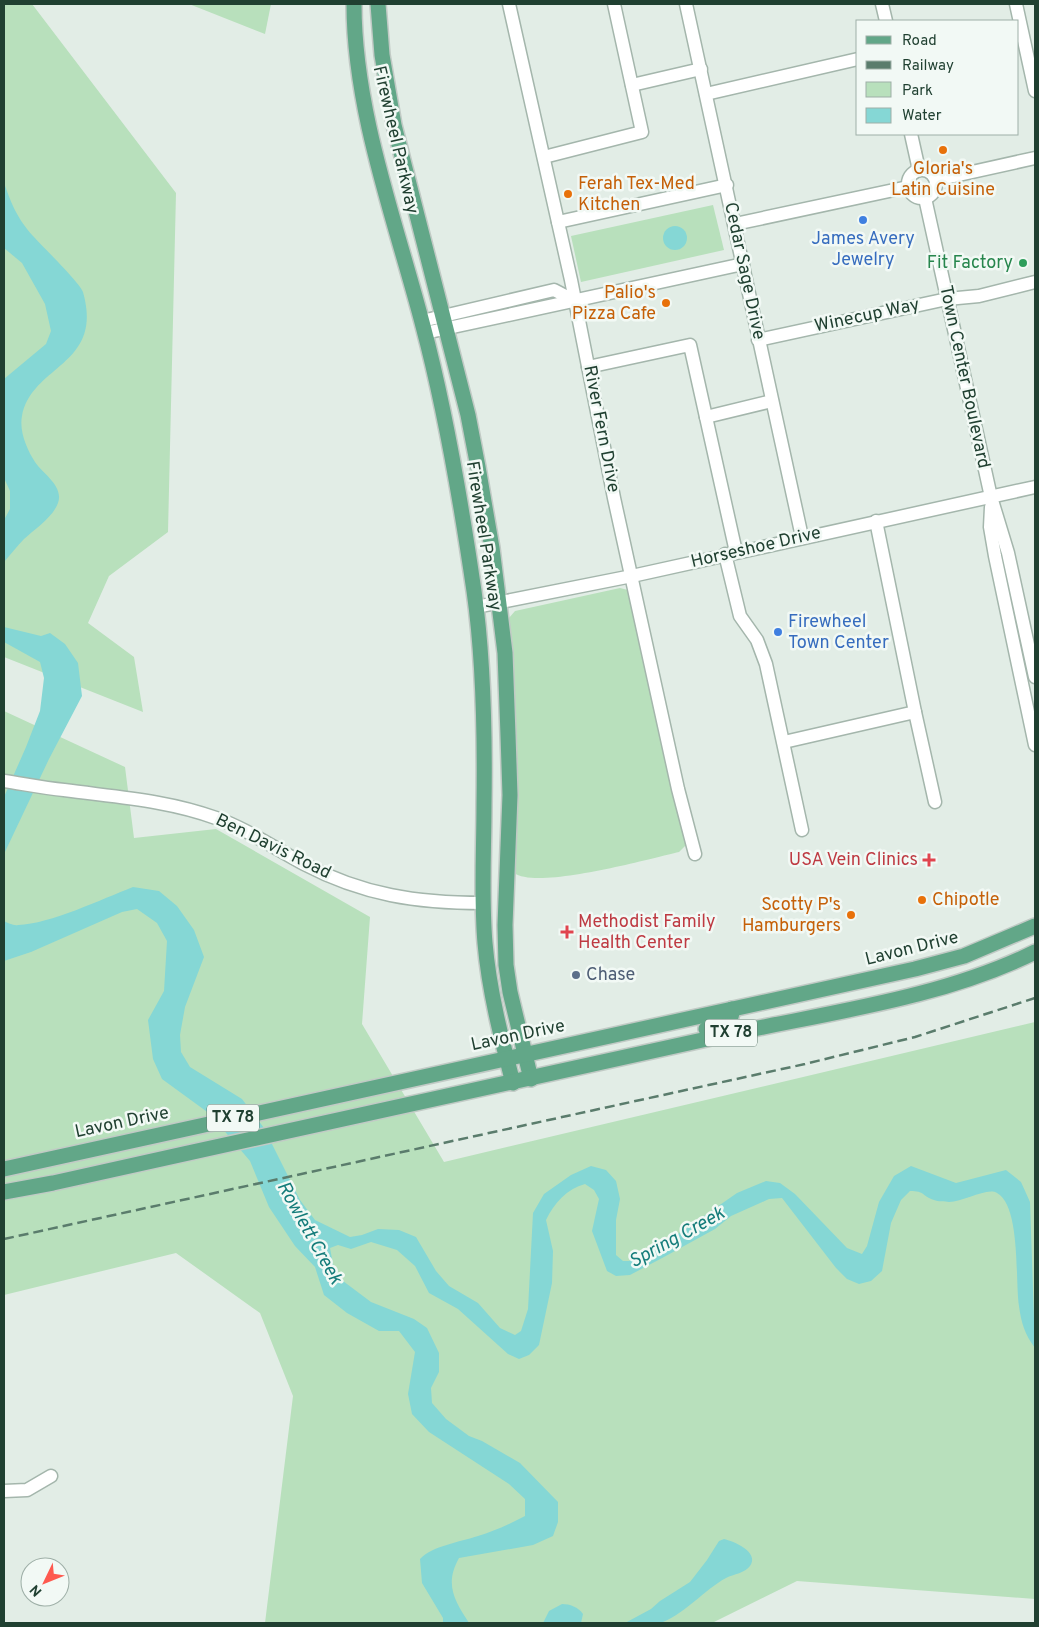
<svg xmlns="http://www.w3.org/2000/svg" width="1039" height="1627" font-family="Overpass,sans-serif">
<rect width="100%" height="100%" fill="#e2ede6"/>
<!-- green -->
<g fill="#b8e0bc">
<path d="M4,4H32L176,193L168,532L109,576L88,623L134,657L143,712L4,657Z"/>
<path d="M189,4H271L265,34Z"/>
<path d="M713,205L724,250L581,282L571,236Z"/>
<path d="M620,588L628,590L686,845L679,852C648,859 538,890 514,873L513,683L509,618L515,611Z"/>
<path d="M4,711L125,767L134,838L216,829L370,917L362,1024L444,1162L1035,1022V1599L797,1581L712,1623H265L293,1396L260,1313L176,1253L4,1295Z"/>
</g>
<!-- water -->
<g fill="#85d7d5">
<path d="M4,183C12,205 17,218 33,236C42,246 80,283 83,292C104,366 32,364 22,416C19,431 27,450 35,462C43,474 64,486 58,503C53,517 35,529 24,539C17,546 11,554 4,562V520L10,509V491L4,478V379L46,344L51,331L45,304L22,263L4,248Z"/>
<circle cx="675" cy="238" r="12"/>
<path d="M4,627L41,636L50,633L65,644L78,663L82,696L49,759L4,854V797L26,747L40,711L44,678L40,662L4,642Z"/>
<path d="M133,887L159,891L177,906L194,930L204,957L185,1007L180,1035L181,1052L190,1067L242,1099L264,1128L300,1200L315,1220L350,1237L362,1235L378,1229L399,1230L416,1237L436,1271L449,1286L478,1303L500,1328L515,1335L521,1331L528,1309L533,1213L544,1194L571,1175L591,1166L606,1170L616,1181L620,1199L616,1220V1255L623,1261H629L668,1241L737,1193L766,1181L780,1183L795,1194L847,1248L862,1254L867,1246L879,1202L894,1176L911,1166L956,1183L1006,1170L1021,1182L1030,1202L1035,1348C1025,1335 1021,1322 1019,1306C1015,1281 1021,1206 997,1193C987,1187 964,1202 949,1202C945,1201 938,1202 934,1200C922,1196 925,1191 910,1191L901,1200L891,1223L882,1271L871,1281L859,1284L847,1279L836,1268L782,1198L769,1199L731,1216L715,1229L664,1257L630,1275L616,1276L607,1271L592,1231L599,1199L594,1190L585,1184C567,1189 554,1203 546,1220L553,1251L552,1283L539,1345L529,1355L519,1359L508,1354L458,1309L429,1293L415,1266L397,1250L371,1242L351,1249L338,1245L330,1248L333,1264L343,1281L371,1302L414,1319L427,1328L439,1353V1372L431,1388L432,1403L446,1419L469,1436L482,1441L520,1463L558,1502V1522L553,1536L533,1545L459,1558C444,1585 455,1601 469,1623H443V1618L422,1583L420,1559C432,1546 460,1542 478,1536C494,1531 510,1524 525,1516V1499L509,1484L429,1432L412,1414L408,1394L415,1352L399,1331H379L347,1313L324,1295L315,1267L295,1246L269,1207L250,1161L210,1114L162,1079L153,1059L148,1020L164,991L167,941L157,923L137,909L122,912L31,952L4,961V921C8,923 14,926 18,925C50,924 102,899 133,887Z"/>
<path d="M724,1539C733,1541 760,1552 750,1566C745,1573 734,1574 726,1578C704,1590 687,1612 663,1622C653,1626 636,1623 625,1623L651,1609L660,1601L690,1582L707,1560L719,1541Z"/>
<path d="M562,1604C570,1604 578,1607 583,1614L581,1623H543L549,1611Z"/>
</g>
<g fill="none" stroke-linecap="round" stroke-linejoin="round">
<defs>
<g id="minor">
<path d="M509,4L571,280L614,498L678,789L695,854"/>
<path d="M686,4L802,537"/>
<path d="M882,4L886,21"/>
<path d="M1016,4L1035,91"/>
<path d="M632,85L701,69"/>
<path d="M706,94L858,59"/>
<path d="M911,134L919,170"/>
<path d="M544,157L642,132L614,4"/>
<circle cx="922" cy="184" r="14"/>
<path d="M936,180L1035,158"/>
<path d="M925,198L991,497L1008,553L1035,677"/>
<path d="M558,222L727,185"/>
<path d="M735,224L908,187"/>
<path d="M422,321L554,290L575,301"/>
<path d="M425,333L743,264"/>
<path d="M758,340L947,299L979,296L1035,282"/>
<path d="M588,367L690,345L736,552"/>
<path d="M706,417L772,401"/>
<path d="M991,507L990,527L995,556L1035,745"/>
<path d="M876,521L915,712"/>
<path d="M725,554L740,616L757,640L766,664L802,830"/>
<path d="M476,607L632,576L1035,487"/>
<path d="M784,742L915,712L935,802"/>
<path d="M4,781C24,784 44,788 64,790C115,797 167,800 216,818C247,829 274,848 304,864C363,895 417,903 483,903"/>
<path d="M4,1491L27,1490L51,1476"/>
</g>
<g id="major">
<path d="M354,4C354,112 396,222 423,326C446,412 461,502 474,591C484,661 485,734 484,805C484,851 481,897 485,943C489,990 501,1037 513,1083"/>
<path d="M378,4L382,55L394,125L468,415L478,467L492,548L505,653L508,735L510,795L505,925L506,965L510,992L531,1079"/>
<path d="M706,1029C719,1026 733,1025 732,1009"/>
<path d="M4,1169L915,969L964,956L1035,926"/>
<path d="M4,1192L53,1183C271,1134 490,1088 707,1039C815,1014 936,1001 1035,952"/>
</g>
</defs>
<!-- minor casing -->
<use href="#minor" stroke="#a4b6ac" stroke-width="15"/>
<!-- major casing -->
<use href="#major" stroke="#c1cac5" stroke-width="18"/>
<!-- minor -->
<use href="#minor" stroke="#fff" stroke-width="12"/>
<!-- major -->
<use href="#major" stroke="#62a788" stroke-width="15"/>
<!-- rail -->
<path stroke="#5a7c6c" stroke-width="2.5" stroke-dasharray="10 5" stroke-linecap="butt" d="M4,1239L805,1064L915,1037L1035,998"/>
</g>
<!-- markers -->
<g fill="#e8710a" stroke="#f2f9f5" stroke-width="2">
<circle cx="943" cy="150" r="5"/>
<circle cx="568" cy="194" r="5"/>
<circle cx="666" cy="303" r="5"/>
<circle cx="922" cy="900" r="5"/>
<circle cx="851" cy="915" r="5"/>
</g>
<g fill="#3f7fe0" stroke="#f2f9f5" stroke-width="2">
<circle cx="863" cy="220" r="5"/>
<circle cx="778" cy="632" r="5"/>
</g>
<circle fill="#2e9e5b" stroke="#f2f9f5" stroke-width="2" cx="1023" cy="263" r="5"/>
<g fill="#e0444e" stroke="#f2f9f5" stroke-width="2">
<path d="M926.5 852.5h5v5h5v5h-5v5h-5v-5h-5v-5h5z"/>
<path d="M564.5 924.5h5v5h5v5h-5v5h-5v-5h-5v-5h5z"/>
</g>
<circle fill="#5c6f8a" stroke="#f2f9f5" stroke-width="2" cx="576" cy="975" r="5"/>
<g text-anchor="middle" dominant-baseline="central" stroke-width="5" stroke-linejoin="round" paint-order="stroke">
<!-- shield labels -->
<g fill="#f2f9f5" stroke="#5f786c" stroke-width="1">
<rect x="705" y="1019.5" width="52" height="27" rx="4"/>
<rect x="207" y="1104.5" width="52" height="27" rx="4"/>
</g>
<g font-size="16" font-weight="bold" fill="#204031">
<text x="731" y="1033">TX 78</text>
<text x="233" y="1118">TX 78</text>
</g>
<!-- street labels -->
<g font-size="18" fill="#204031" stroke="#f2f9f5">
<text transform="translate(395 140) rotate(77)">Firewheel Parkway</text>
<text transform="translate(744 271) rotate(78)">Cedar Sage Drive</text>
<text transform="translate(867 316) rotate(-12)">Winecup Way</text>
<text transform="translate(964 377) rotate(78)">Town Center Boulevard</text>
<text transform="translate(601 429) rotate(79)">River Fern Drive</text>
<text transform="translate(483 536) rotate(81)">Firewheel Parkway</text>
<text transform="translate(756 548) rotate(-13)">Horseshoe Drive</text>
<text transform="translate(273 847) rotate(26)">Ben Davis Road</text>
<text transform="translate(912 949) rotate(-14)">Lavon Drive</text>
<text transform="translate(518 1036) rotate(-12)">Lavon Drive</text>
<text transform="translate(122 1123) rotate(-12)">Lavon Drive</text>
</g>
<!-- food labels -->
<g font-size="18" fill="#c56008" stroke="#f2f9f5" text-anchor="start">
<text x="943" y="169" text-anchor="middle">Gloria's<tspan x="943" dy="21">Latin Cuisine</tspan></text>
<text x="578" y="184">Ferah Tex-Med<tspan x="578" dy="21">Kitchen</tspan></text>
<text x="656" y="293" text-anchor="end">Palio's<tspan x="656" dy="21">Pizza Cafe</tspan></text>
<text x="932" y="900">Chipotle</text>
<text x="841" y="905" text-anchor="end">Scotty P's<tspan x="841" dy="21">Hamburgers</tspan></text>
</g>
<!-- shop labels -->
<g font-size="18" fill="#366cbe" stroke="#f2f9f5">
<text x="863" y="239">James Avery<tspan x="863" dy="21">Jewelry</tspan></text>
<text x="788" y="622" text-anchor="start">Firewheel<tspan x="788" dy="21">Town Center</tspan></text>
</g>
<!-- leisure labels -->
<g font-size="18" fill="#27864d" stroke="#f2f9f5" text-anchor="end">
<text x="1013" y="263">Fit Factory</text>
</g>
<!-- health labels -->
<g font-size="18" fill="#be3a42" stroke="#f2f9f5" text-anchor="end">
<text x="918" y="860">USA Vein Clinics</text>
<text x="578" y="922" text-anchor="start">Methodist Family<tspan x="578" dy="21">Health Center</tspan></text>
</g>
<!-- service labels -->
<g font-size="18" fill="#4e5e75" stroke="#f2f9f5" text-anchor="start">
<text x="586" y="975">Chase</text>
</g>
<!-- water labels -->
<g font-size="19" font-style="italic" fill="#147c7a" stroke="#f2f9f5">
<text transform="translate(309 1233) rotate(61)">Rowlett Creek</text>
<text transform="translate(677 1238) rotate(-29)">Spring Creek</text>
</g>
</g>
<!-- border -->
<rect width="1039" height="1627" fill="none" stroke="#204031" stroke-width="10"/>
<!-- legend -->
<rect x="856" y="20" width="162" height="115" fill="#f2f9f5" stroke="#9eafa7"/>
<rect x="866" y="36" width="25" height="8" fill="#62a788" stroke="#9eafa7"/>
<text x="902" y="45" font-size="15" fill="#204031">Road</text>
<rect x="866" y="61" width="25" height="8" fill="#5a7c6c" stroke="#9eafa7"/>
<text x="902" y="70" font-size="15" fill="#204031">Railway</text>
<rect x="866" y="82" width="25" height="15" fill="#b8e0bc" stroke="#9eafa7"/>
<text x="902" y="95" font-size="15" fill="#204031">Park</text>
<rect x="866" y="108" width="25" height="15" fill="#85d7d5" stroke="#9eafa7"/>
<text x="902" y="120" font-size="15" fill="#204031">Water</text>
<!-- north arrow -->
<g transform="translate(45 1582) rotate(227)"><circle r="24" fill="#f2f9f5" stroke="#9eafa7"/>
<path d="M0-4L9 19L0 12L-9 19Z" fill="#fe594f"/>
<text y="-8" font-size="14" font-weight="bold" text-anchor="middle" fill="#204031">N</text>
</g>
</svg>
